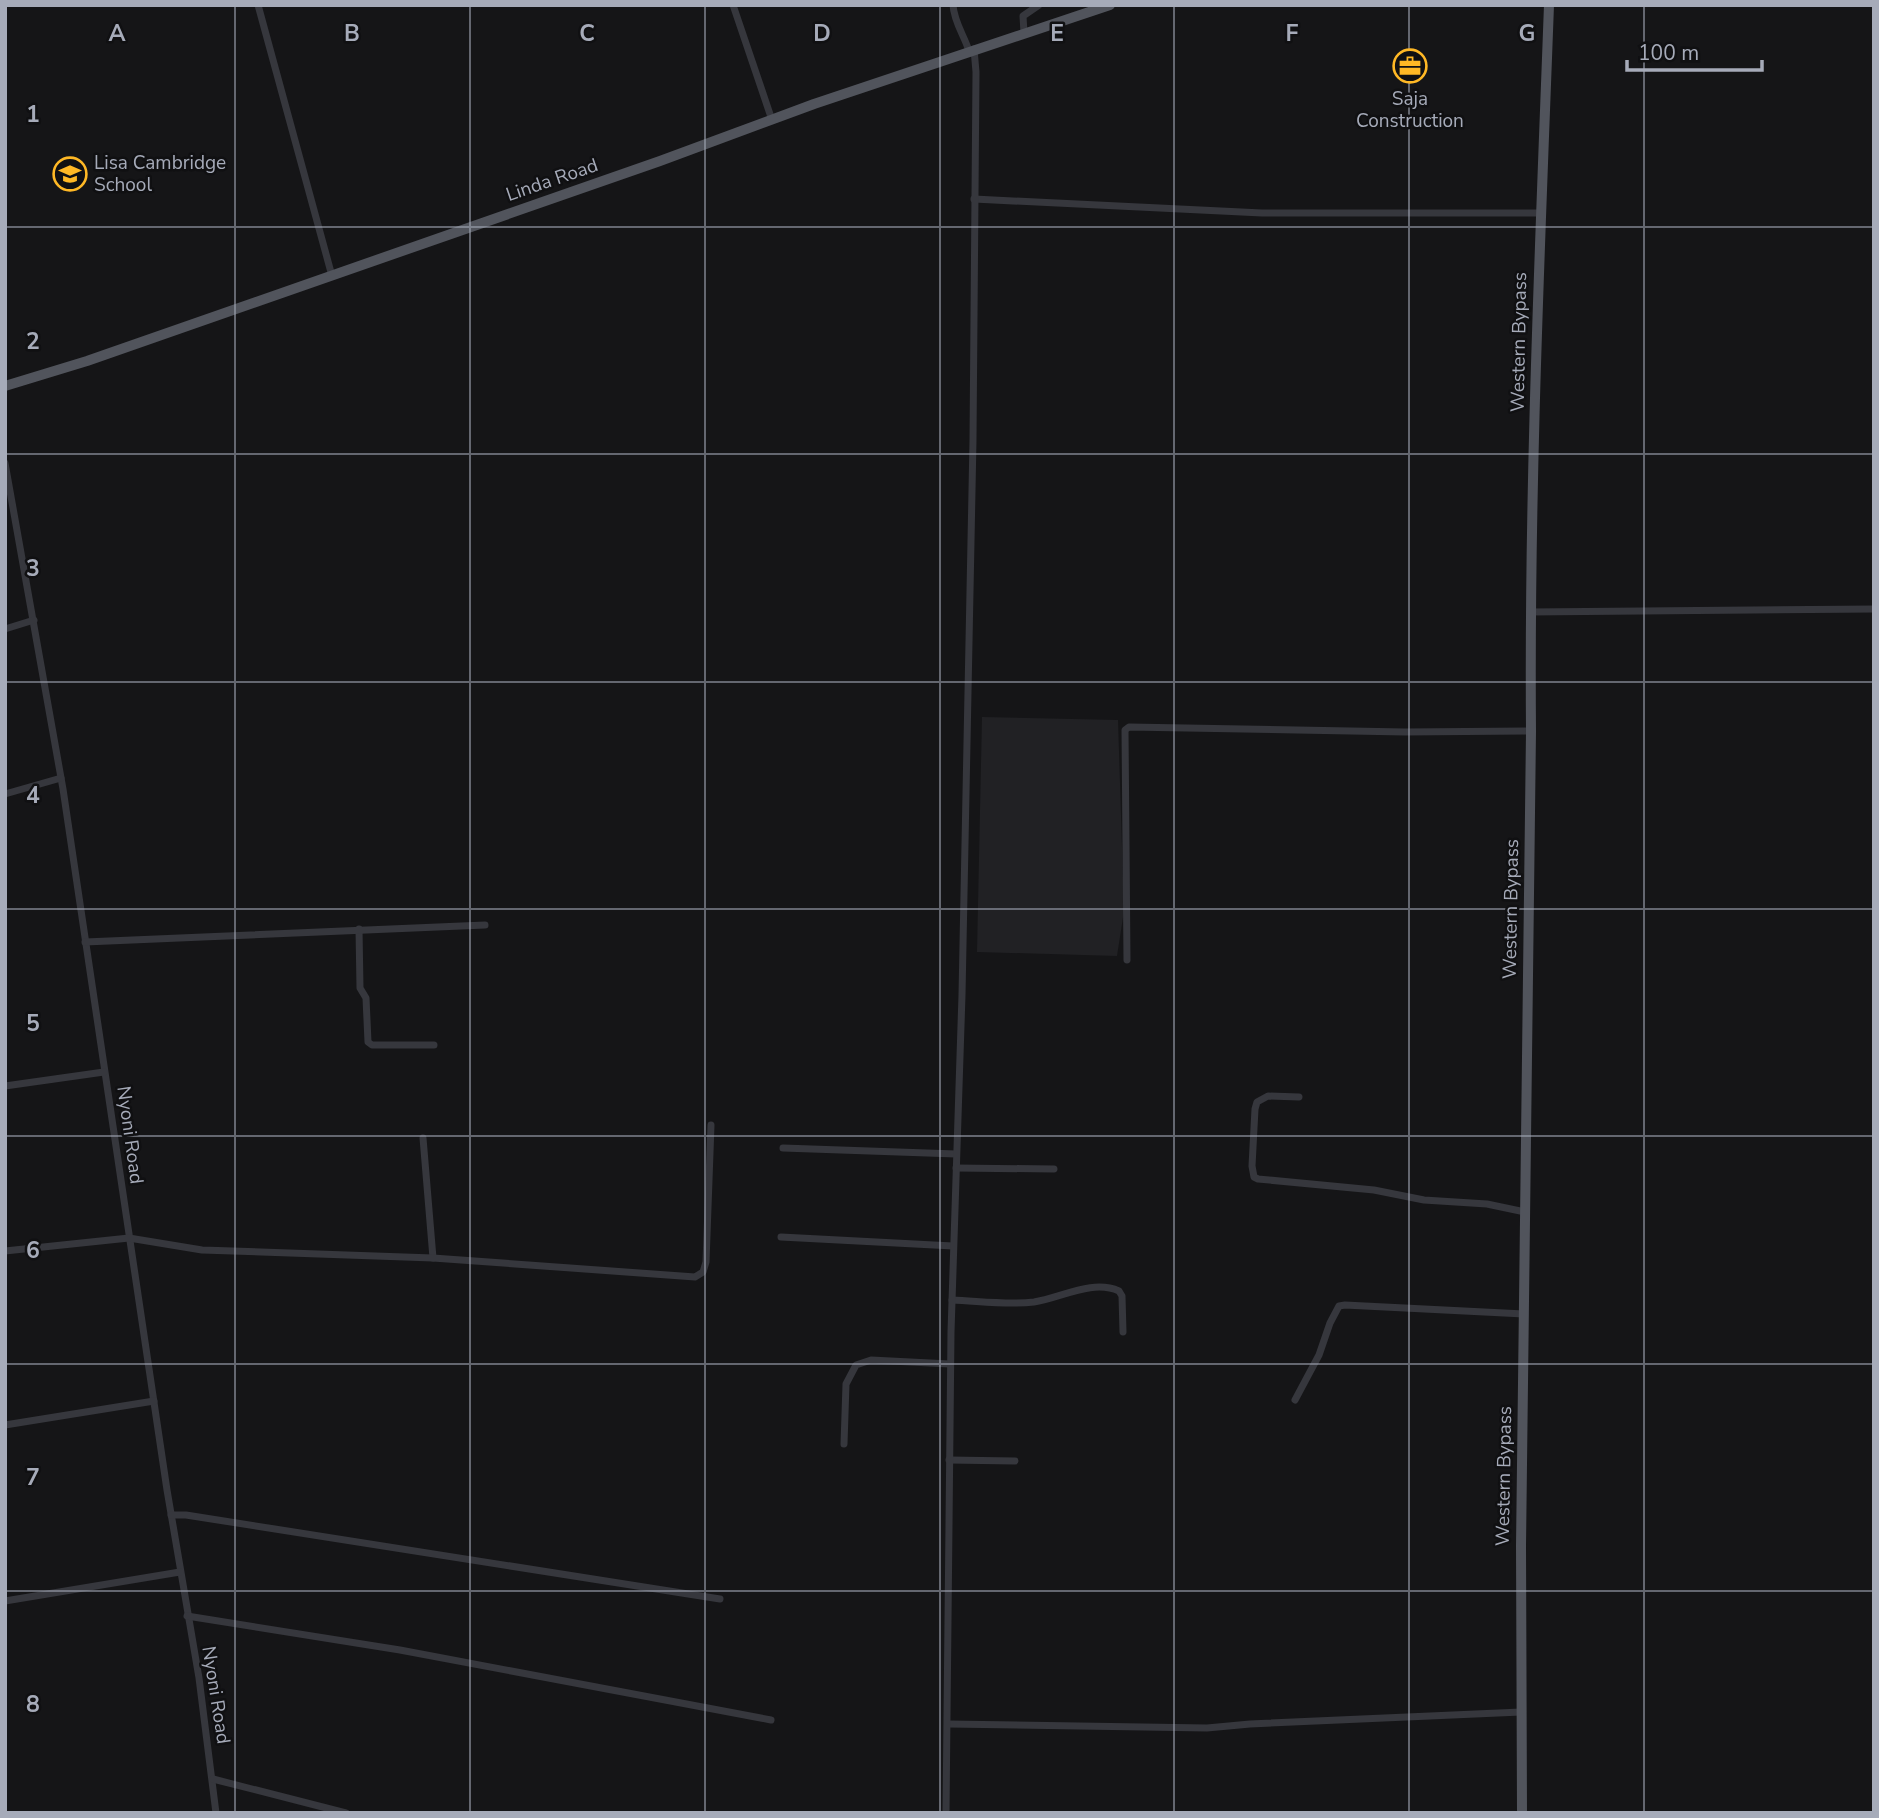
<svg xmlns="http://www.w3.org/2000/svg" width="1879" height="1818" font-family="'Nunito Sans',sans-serif">
<rect width="100%" height="100%" fill="#151517"/>
<!-- built -->
<path fill="#212124" d="M982,717L1118,720L1124,911L1117,956L977,952Z"/>
<g fill="none" stroke-linecap="round" stroke-linejoin="round">
<!-- street -->
<g stroke="#36373d" stroke-width="7">
<path d="M258,5L332,276"/>
<path d="M733,5L772,120"/>
<path d="M953,5C954,22 964,35 969,51"/>
<path d="M1024,33L1023,16L1039,5"/>
<path d="M974,199L1262,213H1540"/>
<path d="M5,463L63,789L167,1490L199,1678L216,1813"/>
<path d="M1530,612L1874,609"/>
<path d="M5,629L34,620"/>
<path d="M5,794L61,778"/>
<path d="M359,929L360,988L366,998L368,1042L372,1045H434"/>
<path d="M85,942L485,925"/>
<path d="M1127,960L1125,730L1129,727L1405,732L1531,731"/>
<path d="M5,1086L104,1072"/>
<path d="M1299,1097L1268,1096L1257,1102L1255,1109L1252,1166L1254,1177L1258,1179L1374,1190L1424,1200L1487,1204L1525,1212"/>
<path d="M423,1138L433,1258"/>
<path d="M783,1148L956,1154"/>
<path d="M956,1168L1054,1169"/>
<path d="M781,1237L953,1246"/>
<path d="M5,1251L129,1238L202,1250L433,1258L695,1277L703,1272L706,1262L711,1125"/>
<path d="M952,1300C979,1301 1007,1305 1034,1302C1061,1298 1092,1279 1119,1291L1122,1296L1123,1332"/>
<path d="M1295,1400L1319,1355L1330,1323L1339,1306L1345,1305L1524,1314"/>
<path d="M5,1425L154,1401"/>
<path d="M844,1444L846,1384L856,1365L871,1360L950,1364"/>
<path d="M949,1460L1015,1461"/>
<path d="M171,1515H186L720,1599"/>
<path d="M5,1601L180,1572"/>
<path d="M187,1616L400,1650L771,1720"/>
<path d="M948,1724L1207,1728L1250,1724L1521,1712"/>
<path d="M213,1779L346,1813"/>
<path d="M946,1813L951,1332L962,995L973,440L976,72L974,49"/>
</g>
<!-- primary -->
<g stroke="#51545c" stroke-width="10">
<path d="M5,386L87,361L660,161L814,104L1110,5"/>
<path d="M1522,1813L1521,1546L1531,731C1529,489 1540,247 1549,5"/>
</g>
</g>
<!-- grid -->
<path fill="none" stroke="#a6abb9" stroke-width="2" stroke-opacity="0.55" d="M235,5V1813M470,5V1813M705,5V1813M940,5V1813M1174,5V1813M1409,5V1813M1644,5V1813M5,227H1874M5,454H1874M5,682H1874M5,909H1874M5,1136H1874M5,1364H1874M5,1591H1874"/>
<!-- icons -->
<defs>
<symbol id="office-ring" viewBox="-11 -11 22 22"><circle r="9.5" fill="#101012" stroke="#ffb825" stroke-width="1.5"/><path d="M-6-3h4V-5.5h4V-3h4V5H-6ZM-1-4.5V-3h2v-1.5ZM-6 0V1H6V0Z" fill="#ffb825"/></symbol>
<symbol id="school-ring" viewBox="-11 -11 22 22"><circle r="9.5" fill="#101012" stroke="#ffb825" stroke-width="1.5"/><path d="M0-5L7-2L0 1L-7-2ZM-4 1L0 2.5L4 1V4Q0 6-4 4Z" fill="#ffb825"/></symbol>
</defs>
<g fill-rule="evenodd">
<use href="#office-ring" x="1391" y="47" width="38" height="38"/>
<use href="#school-ring" x="51" y="155" width="38" height="38"/>
</g>
<g text-anchor="middle" dominant-baseline="central" stroke-width="5" stroke-linejoin="round" paint-order="stroke">
<!-- poi labels -->
<g font-size="19" fill="#a6abb9" stroke="#101012">
<text x="1410" y="99">Saja<tspan x="1410" dy="22">Construction</tspan></text>
<text x="94" y="163" text-anchor="start">Lisa Cambridge<tspan x="94" dy="22">School</tspan></text>
</g>
<!-- street labels -->
<g font-size="19" fill="#a6abb9" stroke="#101012">
<text transform="translate(552 180) rotate(-19)">Linda Road</text>
<text transform="translate(1519 342) rotate(-89)">Western Bypass</text>
<text transform="translate(1511 909) rotate(-89)">Western Bypass</text>
<text transform="translate(130 1135) rotate(82)">Nyoni Road</text>
<text transform="translate(1504 1476) rotate(-89)">Western Bypass</text>
<text transform="translate(216 1695) rotate(81)">Nyoni Road</text>
</g>
</g>
<g font-size="23" text-anchor="middle" font-weight="bold" fill="#a6abb9" stroke="#101012" stroke-width="5" stroke-linejoin="round" paint-order="stroke">
<text x="117" y="41">A</text>
<text x="352" y="41">B</text>
<text x="587" y="41">C</text>
<text x="822" y="41">D</text>
<text x="1057" y="41">E</text>
<text x="1292" y="41">F</text>
<text x="1527" y="41">G</text>
<text x="33" y="122">1</text>
<text x="33" y="349">2</text>
<text x="33" y="576">3</text>
<text x="33" y="803">4</text>
<text x="33" y="1031">5</text>
<text x="33" y="1258">6</text>
<text x="33" y="1485">7</text>
<text x="33" y="1712">8</text>
</g>
<!-- border -->
<rect width="1879" height="1818" fill="none" stroke="#a6abb9" stroke-width="14"/>
<!-- scale -->
<path d="M1627 60v10h135v-10" fill="none" stroke="#a6abb9" stroke-width="3.5"/>
<text x="1638" y="60" font-size="21" fill="#a6abb9" stroke="#101012" stroke-width="5" paint-order="stroke">100 m</text>
</svg>
